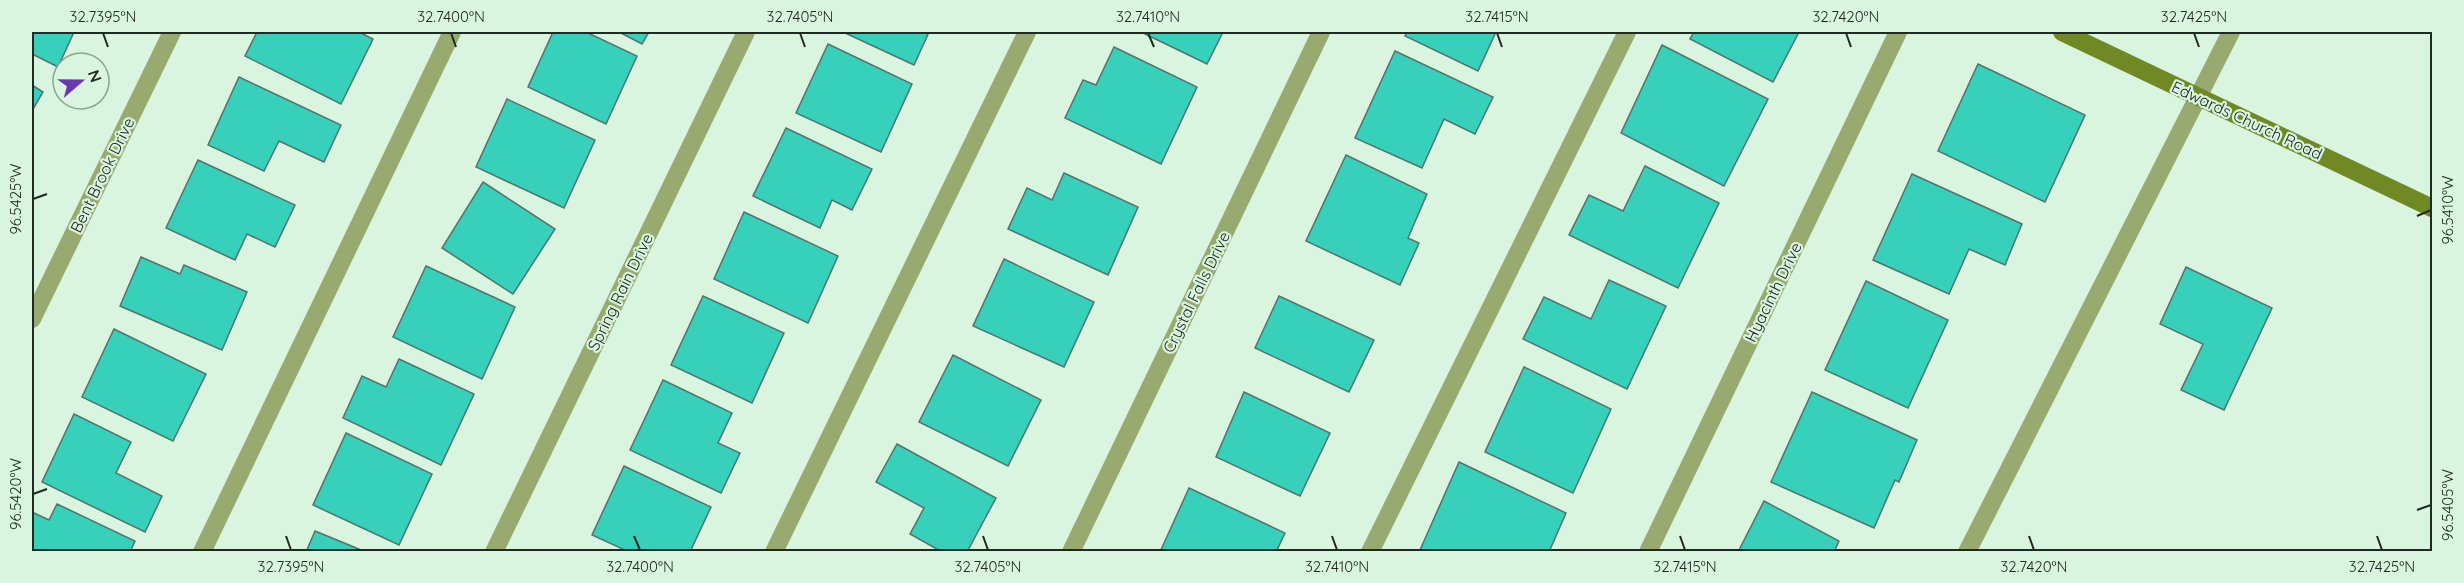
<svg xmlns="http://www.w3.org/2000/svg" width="2464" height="583" font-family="Quicksand,sans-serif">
<rect width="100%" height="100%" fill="#d9f4df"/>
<!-- building -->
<g fill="#36d0bb" stroke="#51746d" stroke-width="1.5">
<path d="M32,32H74L58,67L32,54Z"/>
<path d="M257,32H359L373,39L341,104L245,56Z"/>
<path d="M553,32H586L637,56L606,124L528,87Z"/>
<path d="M619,32H649L642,44Z"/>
<path d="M843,32H929L914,65Z"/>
<path d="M1141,32H1223L1207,64Z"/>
<path d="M1407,32H1496L1478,71L1405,36Z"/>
<path d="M1694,32H1799L1773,82L1690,39Z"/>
<path d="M828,44L912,84L881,152L796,113Z"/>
<path d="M1662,45L1768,99L1724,186L1621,133Z"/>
<path d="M1114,47L1197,87L1161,164L1065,118L1083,80L1096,85Z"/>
<path d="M1395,51L1493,97L1475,134L1444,119L1422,168L1355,138Z"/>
<path d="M1978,64L2085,115L2045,202L1938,151Z"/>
<path d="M239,77L341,125L324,162L279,141L264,171L208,145Z"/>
<path d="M32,85L43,92L32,111Z"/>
<path d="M507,99L595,140L564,208L476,167Z"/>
<path d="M786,128L872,169L852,210L832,200L820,228L753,196Z"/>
<path d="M1346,155L1427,194L1408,238L1419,243L1400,285L1306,241Z"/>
<path d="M198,160L295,205L275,247L247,234L235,260L166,228Z"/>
<path d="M1645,166L1719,203L1678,288L1569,235L1589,195L1623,211Z"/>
<path d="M1064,173L1138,207L1108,275L1008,229L1027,188L1052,200Z"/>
<path d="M1912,174L2022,224L2005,265L1969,249L1949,294L1873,260Z"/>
<path d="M483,182L555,229L513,294L442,248Z"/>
<path d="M744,212L838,256L808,323L714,279Z"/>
<path d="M141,257L180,274L184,265L247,292L222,350L120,306Z"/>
<path d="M1004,259L1094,302L1064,367L973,326Z"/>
<path d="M426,266L515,307L482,379L393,337Z"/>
<path d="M2186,267L2272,308L2224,410L2181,390L2203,344L2160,324Z"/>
<path d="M1609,280L1666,306L1627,389L1523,339L1544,297L1591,319Z"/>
<path d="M1866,281L1948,320L1908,408L1825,370Z"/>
<path d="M703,296L784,333L752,403L671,365Z"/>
<path d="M1279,296L1374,340L1349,392L1255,348Z"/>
<path d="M114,329L206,374L173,441L82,397Z"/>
<path d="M953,355L1041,400L1008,466L919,422Z"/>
<path d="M399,359L474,394L441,465L343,418L362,376L386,387Z"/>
<path d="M1524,367L1611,409L1573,493L1485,452Z"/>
<path d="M663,380L732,413L718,443L740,453L721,493L630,450Z"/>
<path d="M1244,392L1330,433L1300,496L1216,457Z"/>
<path d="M1812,392L1917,440L1899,482L1895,480L1874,528L1771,482Z"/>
<path d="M74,414L131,442L116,473L162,496L145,532L42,482Z"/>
<path d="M346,433L432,474L399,545L313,505Z"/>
<path d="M897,444L996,498L967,552H942L910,534L924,508L876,482Z"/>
<path d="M1459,462L1566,513L1549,552L1420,550Z"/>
<path d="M624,466L711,507L690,552H629L592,535Z"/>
<path d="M1189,488L1285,533L1276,552H1160Z"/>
<path d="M1764,501L1839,541L1834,552H1738Z"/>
<path d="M57,504L135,541L130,552H32V512L49,520Z"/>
<path d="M315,531L366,552H306Z"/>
</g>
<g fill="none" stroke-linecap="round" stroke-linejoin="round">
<!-- lane -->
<g stroke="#98aa6f" stroke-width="18">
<path d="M202,552L452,32"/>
<path d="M774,552L1027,32"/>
<path d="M1370,552L1627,32"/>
<path d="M1967,552L2231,32"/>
</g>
<!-- street -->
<g stroke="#98aa6f" stroke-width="18">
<path d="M32,319L172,32"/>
<path d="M494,552L746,32"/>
<path d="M1071,552L1321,32"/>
<path d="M1648,552L1898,32"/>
</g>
<!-- secondary -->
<path stroke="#708925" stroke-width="18" d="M2062,32L2432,208"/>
</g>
<!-- ticks -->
<path fill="none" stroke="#202a22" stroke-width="2" d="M103,33L108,47M451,33L456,47M800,33L805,47M1148,33L1154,47M1497,33L1502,47M1846,33L1851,47M2194,33L2199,47M33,199L47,194M2417,216L2431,210M33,494L47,489M2417,510L2431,505M286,536L291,550M634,536L640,550M983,536L988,550M1332,536L1337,550M1680,536L1685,550M2029,536L2034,550M2377,536L2382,550"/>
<g text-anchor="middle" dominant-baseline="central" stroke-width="4.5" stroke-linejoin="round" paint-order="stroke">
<!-- street labels -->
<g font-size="16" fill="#202a22" stroke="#d9f4df">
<text transform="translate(2247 120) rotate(25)">Edwards Church Road</text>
<text transform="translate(102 175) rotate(-64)">Bent Brook Drive</text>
<text transform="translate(620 292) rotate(-64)">Spring Rain Drive</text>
<text transform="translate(1196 292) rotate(-64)">Crystal Falls Drive</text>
<text transform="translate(1773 292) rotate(-64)">Hyacinth Drive</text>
</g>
</g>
<!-- border -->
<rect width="2464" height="583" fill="none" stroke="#d9f4df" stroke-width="66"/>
<!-- north arrow -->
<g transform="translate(81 81) rotate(70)"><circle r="28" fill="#d9f4df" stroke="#8fa393" stroke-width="1.5"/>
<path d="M0-4.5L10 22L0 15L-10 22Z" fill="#6b38af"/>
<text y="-9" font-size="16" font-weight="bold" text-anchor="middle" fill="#202a22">N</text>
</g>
<rect x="33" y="33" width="2398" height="517" fill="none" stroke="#202a22" stroke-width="2"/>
<g font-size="15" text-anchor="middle" fill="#202a22">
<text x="103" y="22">32.7395°N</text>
<text x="451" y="22">32.7400°N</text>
<text x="800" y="22">32.7405°N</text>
<text x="1148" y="22">32.7410°N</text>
<text x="1497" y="22">32.7415°N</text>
<text x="1846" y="22">32.7420°N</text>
<text x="2194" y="22">32.7425°N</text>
<text transform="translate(16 199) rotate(-90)" y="5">96.5425°W</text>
<text transform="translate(2448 210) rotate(-90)" y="5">96.5410°W</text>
<text transform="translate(16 494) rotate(-90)" y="5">96.5420°W</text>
<text transform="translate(2448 505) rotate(-90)" y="5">96.5405°W</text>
<text x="291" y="572">32.7395°N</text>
<text x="640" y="572">32.7400°N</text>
<text x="988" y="572">32.7405°N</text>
<text x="1337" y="572">32.7410°N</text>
<text x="1685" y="572">32.7415°N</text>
<text x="2034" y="572">32.7420°N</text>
<text x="2382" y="572">32.7425°N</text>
</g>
</svg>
